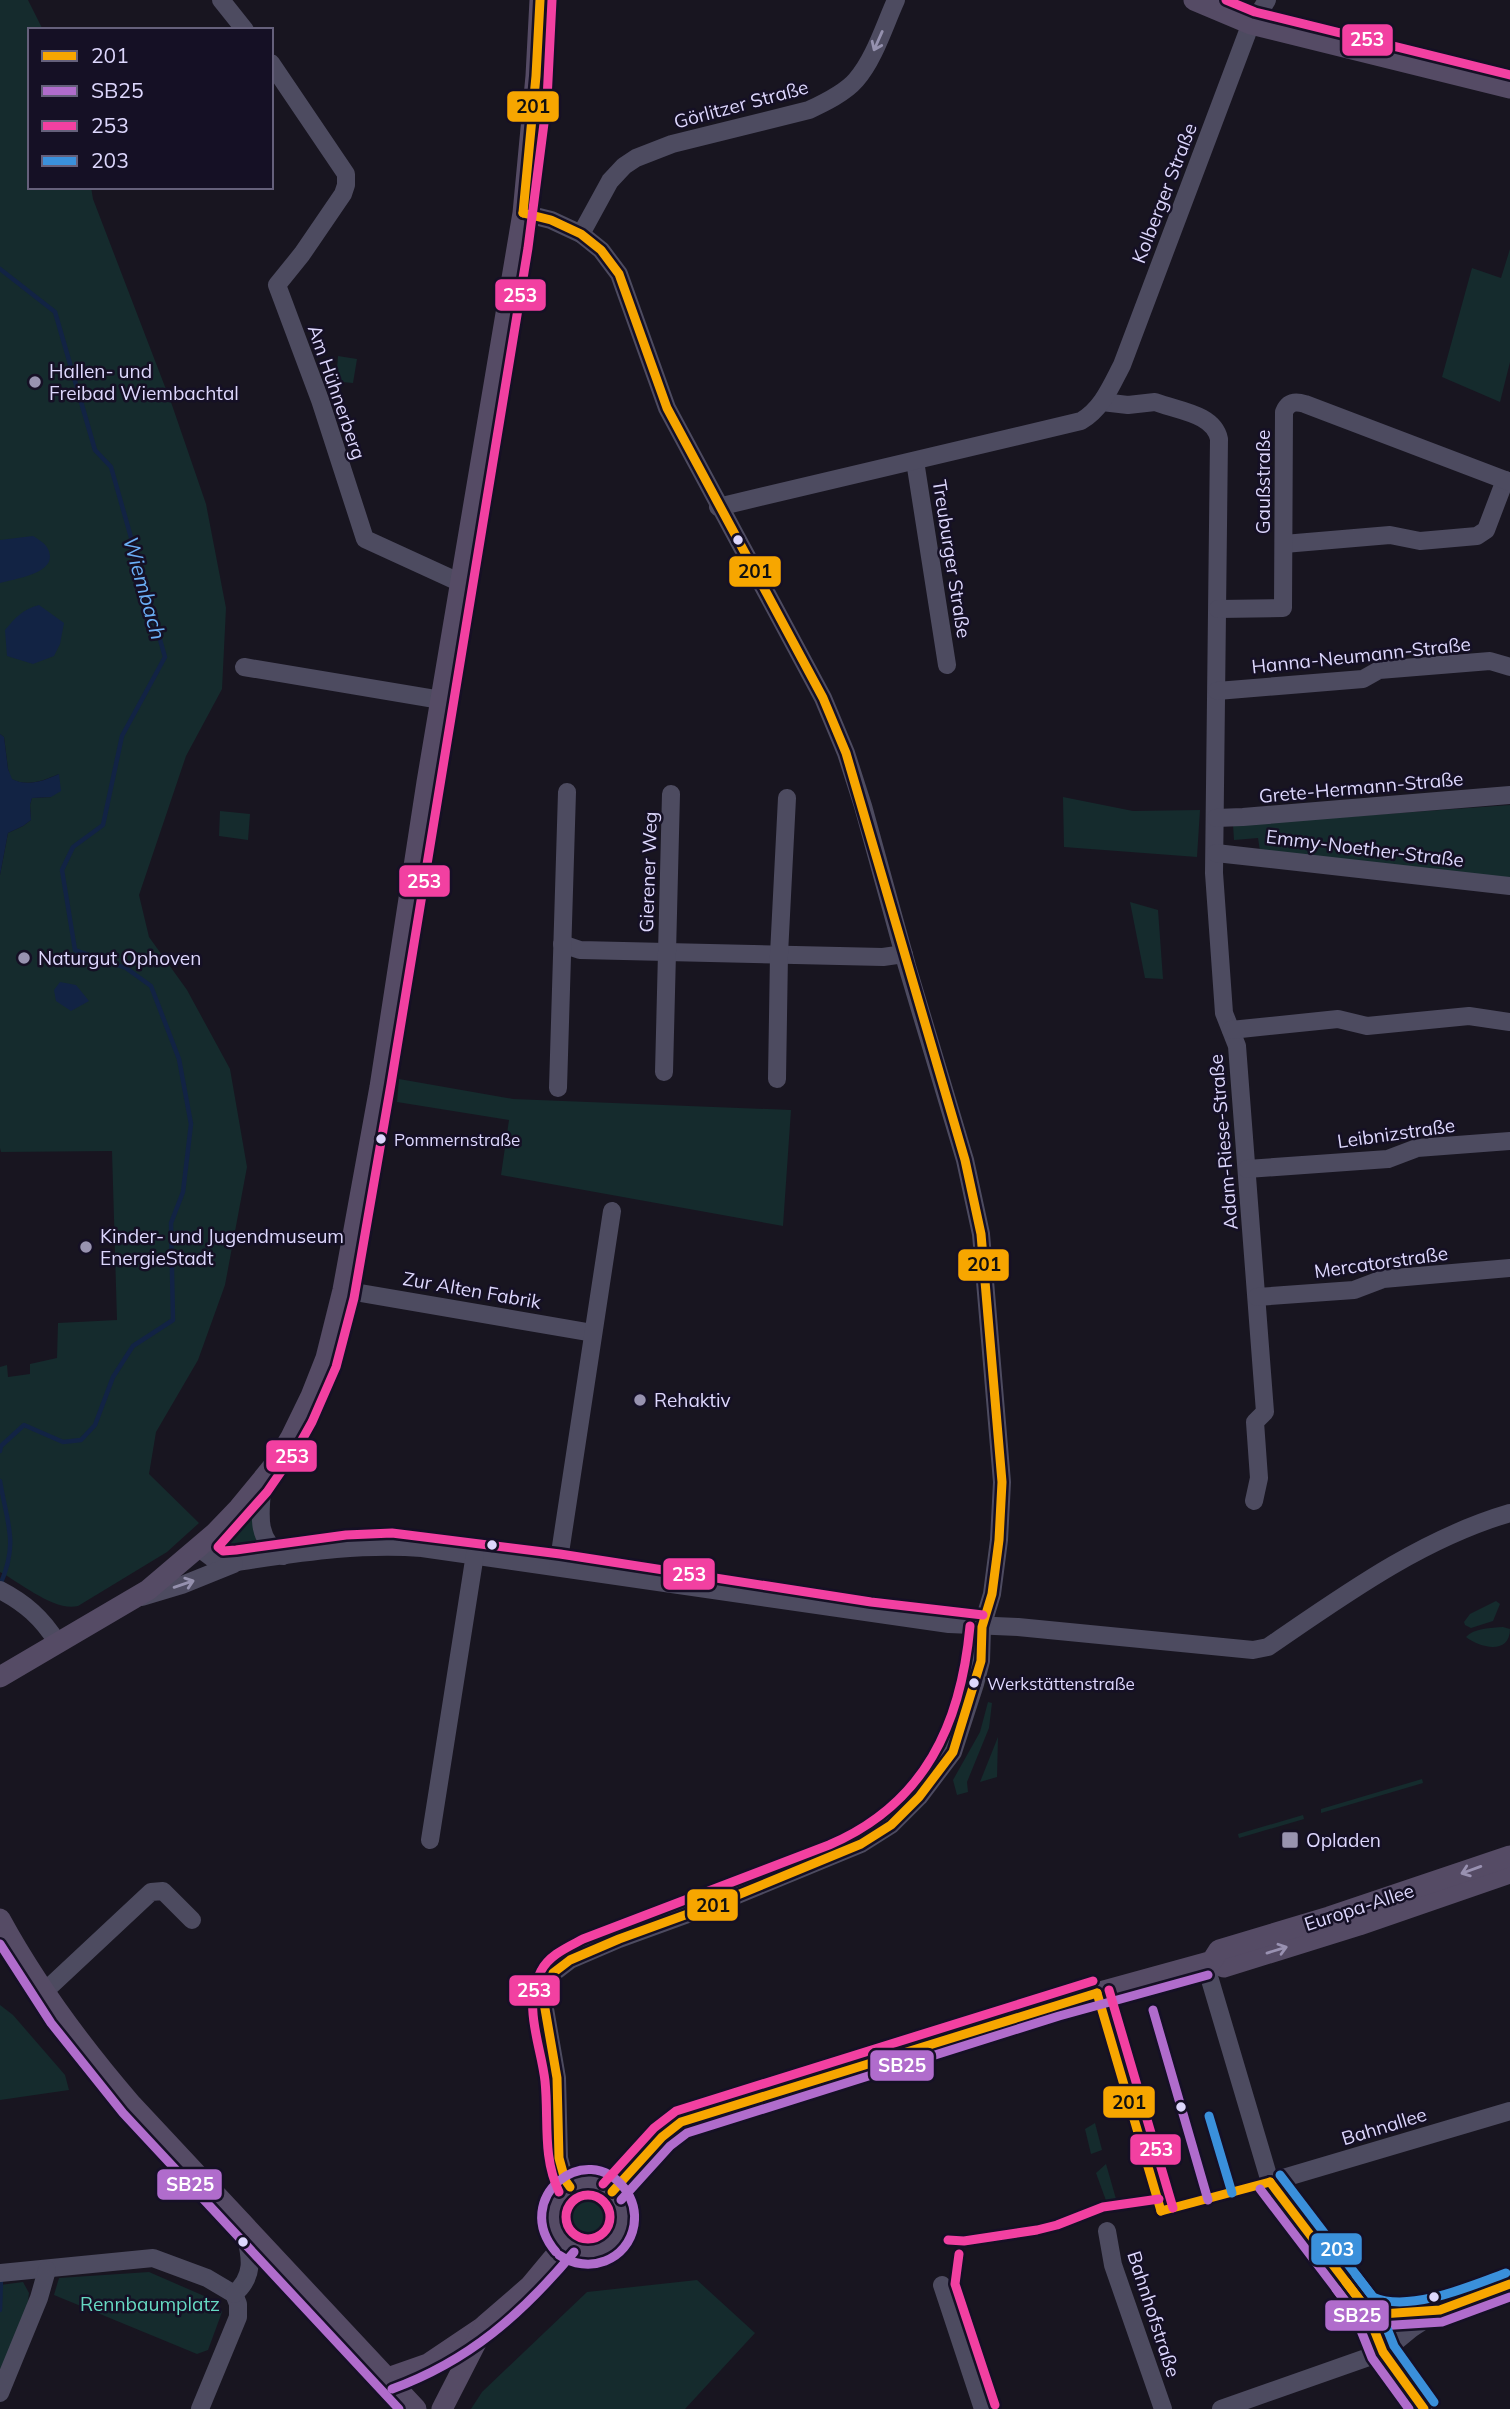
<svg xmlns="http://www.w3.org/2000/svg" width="1510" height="2409" font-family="Mulish,sans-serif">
<rect width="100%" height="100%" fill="#181520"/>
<!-- green -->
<g fill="#152b2d">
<path d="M0,0H28L43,30H30V187H91L93,199L172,405L206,504L226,608L222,689L186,756L139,895L149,937L187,990L230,1069L247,1167L225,1285L198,1360L156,1432L149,1474L199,1523L167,1552L78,1606C55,1612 21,1583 0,1572V1367L7,1365L8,1377L30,1374V1364L57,1358L58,1323L117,1320L112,1151L1,1152L0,1148V875L8,833L23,826L31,820L30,805L32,798L51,797L59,774C42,781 28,787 11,779L8,769L4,737L0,734Z"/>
<path d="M1510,249V362L1500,402L1442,377L1472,268L1501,278Z"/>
<path d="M338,356L357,359L353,383L342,382L337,369Z"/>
<path d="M1063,797L1133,811L1200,810L1197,857L1064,847Z"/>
<path d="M1510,805V879L1260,851L1258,838L1234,840L1233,825Z"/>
<path d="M220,811L250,814L248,840L219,836Z"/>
<path d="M1130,902L1158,910L1163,979L1145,978Z"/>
<path d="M399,1079L513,1099L791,1110L783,1226L501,1175L509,1120L397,1102Z"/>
<path d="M251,1511L257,1512L256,1546L231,1551L223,1549L222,1540Z"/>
<path d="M1496,1601L1500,1604L1493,1621L1471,1628L1465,1625L1464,1622L1470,1614Z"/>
<path d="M1503,1627L1510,1629C1510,1655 1480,1648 1466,1637C1474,1628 1491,1628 1503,1627Z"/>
<path d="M988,1702L992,1703L989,1728L967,1782L968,1792L957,1795L953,1780L980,1732Z"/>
<path d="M998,1737L997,1777L980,1782Z"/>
<path d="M1422,1779L1423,1783L1321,1813V1809Z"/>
<path d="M1303,1815L1304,1819L1239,1838L1238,1834Z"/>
<path d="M0,2005L13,2015L65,2075L69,2090L0,2100Z"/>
<path d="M1095,2123L1102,2150L1091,2154L1085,2129Z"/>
<path d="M1106,2164L1116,2199L1108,2206L1096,2173Z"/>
<circle cx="588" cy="2218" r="26"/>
<path d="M149,2272L218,2302L222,2312L208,2350L197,2354L54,2295L59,2278Z"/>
<path d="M697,2280L755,2333L685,2409H471L482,2392L587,2292Z"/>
<path d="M23,2282L29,2293L27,2310L0,2376V2285Z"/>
</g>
<!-- water -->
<g fill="#122344">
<path d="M33,536C41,541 49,545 50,556C51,574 14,579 0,583V540Z"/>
<path d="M39,605L64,623L60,644L54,656L33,664L7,656L5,630C15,618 23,609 39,605Z"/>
<path d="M0,734L4,737L8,769L12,779C28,787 43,781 59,774L61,791L51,797L32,798L30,805L31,820L23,826L8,833L0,875Z"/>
<path d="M60,982L76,985L89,1001L71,1011L56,1001L54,990Z"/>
</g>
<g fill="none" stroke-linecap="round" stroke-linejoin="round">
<!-- stream -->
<g stroke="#122344" stroke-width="4.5">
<path d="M0,269L55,312L95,450L111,467L165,657L122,736L103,825L73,847L62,870L75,950L126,968L151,986L179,1059L191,1124L183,1192L171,1223L173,1320L133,1346L113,1377L95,1425L81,1440L63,1442L24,1425L1,1446L0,1451"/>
<path d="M0,1481C7,1524 19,1542 0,1585"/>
<path d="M0,2310L1,2277"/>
</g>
<!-- minor -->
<g stroke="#4d4b60" stroke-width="18">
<path d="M221,0L245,30"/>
<path d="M271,63L346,174V185L343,194L302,254L277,285L320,400L365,539L461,583"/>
<path d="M523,213L551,220L581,234L601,250L619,274L667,408L823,698L846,753L863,806L907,966L965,1160L981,1234L1002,1482L999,1540L992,1594L982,1627L981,1661L975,1684L953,1752L919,1797L891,1825L861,1844L718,1903L619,1939L570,1960L553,1973L544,2003L557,2078L559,2158L565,2180L570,2187"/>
<path d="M581,234L610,181L624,166L636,158L672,144L809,110C824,103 845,93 856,80C874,60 885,24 896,0"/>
<path d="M1102,402L1128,405L1155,402L1161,404C1181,411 1214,415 1219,439L1214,873L1224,1013L1237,1046L1265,1412L1255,1422L1259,1478L1254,1501"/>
<path d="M915,461L947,665"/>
<path d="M718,507L1081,421C1102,409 1111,386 1122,365L1248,31L1267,0"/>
<path d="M1284,544L1390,535L1420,541L1477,536L1486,530L1505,480"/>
<path d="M1218,609L1283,608L1284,412C1288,402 1295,401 1305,404L1510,482"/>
<path d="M244,667L441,700"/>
<path d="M1217,691L1363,679L1379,670L1490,661L1510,667"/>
<path d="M1216,818L1243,817L1510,795"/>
<path d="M1216,853L1510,886"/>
<path d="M562,944L580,950L883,957L904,954"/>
<path d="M1231,1030L1338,1019L1367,1026L1469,1016L1510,1022"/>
<path d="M664,1072L671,794"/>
<path d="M777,1079L779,954L787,798"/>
<path d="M558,1088L567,792"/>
<path d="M1247,1169L1388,1159L1417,1148L1510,1141"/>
<path d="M343,1290L593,1333"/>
<path d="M1257,1297L1354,1290L1383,1279L1510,1268"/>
<path d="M263,1480C261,1509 253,1539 283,1556"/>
<path d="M199,1548L219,1563L237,1562C299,1553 359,1543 422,1548L949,1624L1018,1627L1253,1650L1268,1647C1344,1595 1421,1539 1510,1513"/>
<path d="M558,1566L612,1211"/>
<path d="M0,1590C25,1603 42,1618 57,1642"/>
<path d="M142,1597L182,1585L234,1564"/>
<path d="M430,1840L475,1554"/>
<path d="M1205,1963L1270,2182L1365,2307L1383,2352L1424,2409"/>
<path d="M44,1992L151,1892L163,1891L192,1920"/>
<path d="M1270,2182L1510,2111"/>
<path d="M1107,2231L1113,2265L1163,2409"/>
<path d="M0,2273L153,2258L207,2278L234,2294L238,2304V2317L200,2409"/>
<path d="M942,2285L983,2409"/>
<path d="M234,2294C259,2273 248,2250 243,2222"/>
<path d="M1365,2307L1381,2314L1440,2310"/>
<path d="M0,2393L39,2298L47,2270"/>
<path d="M1221,2409L1383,2352L1411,2329L1440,2310L1510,2284"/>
</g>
<!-- major -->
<g stroke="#554b65" stroke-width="21">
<path d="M1194,0L1251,24L1510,88"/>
<path d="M0,1677L148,1590L215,1533L239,1508L275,1464L291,1437L311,1396L326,1358L343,1290L380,1087L427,782L523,213L536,76L540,0"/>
<path d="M0,1919C37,1987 82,2047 132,2105L416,2409"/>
<path d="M1212,1961L1224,1967L1359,1925L1510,1873"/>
<circle cx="588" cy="2218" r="35"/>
<path d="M612,2192L662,2137L681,2122L705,2113L1056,2004L1205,1963L1212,1961L1219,1950L1329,1917L1510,1856"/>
<path d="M388,2378L428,2364L483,2327"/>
<path d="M442,2409L485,2325L530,2286L565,2244"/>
</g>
<defs>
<g id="bus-1">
<path d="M523,213L551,220L581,234L601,250L619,274L667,408L823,698L846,753L965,1160L981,1234L1002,1482L999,1540L992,1594L982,1627L981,1661L953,1752L919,1797L891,1825L861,1844L718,1903L619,1939L570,1960L553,1973L544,2003L557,2078L559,2158L565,2180L570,2187"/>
<path d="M523,213L536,76L540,0"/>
<path d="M1097,1993L1161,2211"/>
<path d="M1270,2182L1365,2307L1381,2314L1440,2310L1510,2284"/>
<path d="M612,2192L662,2137L681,2122L1097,1993"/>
<path d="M1161,2211L1270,2182"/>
<path d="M1346,2282L1365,2307L1383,2352L1424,2409"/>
</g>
<g id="bus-2">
<path d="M0,1944L51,2023L123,2113L399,2409"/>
<path d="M1153,2010L1208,2200"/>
<path d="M1260,2189L1356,2315L1379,2326L1442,2322L1510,2297"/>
<path d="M621,2200L670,2146L687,2133L1059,2016L1208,1975"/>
<path d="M556,2252C510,2199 586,2137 625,2189C633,2200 636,2212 634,2225C628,2261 588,2275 559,2255"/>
<path d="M1336,2289L1354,2313L1372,2358L1409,2409"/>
<path d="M392,2389C469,2361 522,2314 574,2252"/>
</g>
<g id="bus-3">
<path d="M552,0L547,100L528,248L391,1084L354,1298L336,1367L312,1422L298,1447L267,1492L218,1547L223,1551L236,1550L346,1535L392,1533L560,1554L871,1602L983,1615"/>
<path d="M1226,0L1255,12L1510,75"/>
<path d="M1109,1990L1173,2208"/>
<path d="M603,2184L654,2128L676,2111L1093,1981"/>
<path d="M559,2192C542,2156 549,2120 545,2081C541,2045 522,2006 541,1971C549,1955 568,1947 583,1939L829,1845C925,1804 961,1724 970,1626"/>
<circle cx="588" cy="2217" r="22"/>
<path d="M948,2240L964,2241L1037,2230L1057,2225L1103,2207L1159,2199"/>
<path d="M959,2254L955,2284L995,2405"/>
</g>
<g id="bus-4">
<path d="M1209,2116L1232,2193"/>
<path d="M1280,2175L1373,2297C1409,2313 1471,2286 1506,2273"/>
<path d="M1356,2275L1376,2301L1394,2346L1434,2402"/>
</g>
</defs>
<!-- bus-1 casing -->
<use href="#bus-1" stroke="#151025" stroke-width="14"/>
<!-- bus-2 casing -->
<use href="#bus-2" stroke="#151025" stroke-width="14"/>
<!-- bus-3 casing -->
<use href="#bus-3" stroke="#151025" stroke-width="14"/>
<!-- bus-4 casing -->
<use href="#bus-4" stroke="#151025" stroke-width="14"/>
<!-- bus-1 -->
<use href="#bus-1" stroke="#f7a600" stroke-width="9"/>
<!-- bus-2 -->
<use href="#bus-2" stroke="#b06ccc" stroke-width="9"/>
<!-- bus-3 -->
<use href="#bus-3" stroke="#f240a1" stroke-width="9"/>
<!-- bus-4 -->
<use href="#bus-4" stroke="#3a90db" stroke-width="9"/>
</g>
<!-- one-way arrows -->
<defs><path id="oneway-shaft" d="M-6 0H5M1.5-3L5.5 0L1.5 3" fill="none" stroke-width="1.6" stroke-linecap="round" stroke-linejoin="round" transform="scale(1.75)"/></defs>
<g stroke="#9591ae">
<use href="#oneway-shaft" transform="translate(878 41) rotate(114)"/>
<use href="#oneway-shaft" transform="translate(184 1584) rotate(-19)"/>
</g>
<g stroke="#9991b1">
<use href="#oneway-shaft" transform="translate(1471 1870) rotate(160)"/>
<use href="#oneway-shaft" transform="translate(1277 1950) rotate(-17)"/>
</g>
<!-- markers -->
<g fill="#9893b0" stroke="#151025" stroke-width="2.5">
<circle cx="35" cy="382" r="7"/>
<circle cx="24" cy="958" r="7"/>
<circle cx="86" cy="1247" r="7"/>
<circle cx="640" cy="1400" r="7"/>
<rect x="1281" y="1831" width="18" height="18" rx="3.5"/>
</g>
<g fill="#ddd7fd" stroke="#151025" stroke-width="2.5">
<circle cx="738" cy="540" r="6"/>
<circle cx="381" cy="1139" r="6"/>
<circle cx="492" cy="1545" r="6"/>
<circle cx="974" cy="1683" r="6"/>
<circle cx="1181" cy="2107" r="6"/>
<circle cx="243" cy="2242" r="6"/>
<circle cx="1434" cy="2297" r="6"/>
</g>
<g text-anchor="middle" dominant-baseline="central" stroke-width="5" stroke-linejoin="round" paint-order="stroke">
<!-- bus labels -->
<g font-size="17" fill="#ddd7fd" stroke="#151025" text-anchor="start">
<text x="394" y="1139">Pommernstraße</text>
<text x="987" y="1683">Werkstättenstraße</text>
</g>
<!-- street labels -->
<g font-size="19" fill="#ddd7fd" stroke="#151025">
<text transform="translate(741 104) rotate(-15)">Görlitzer Straße</text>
<text transform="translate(1164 193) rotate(-69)">Kolberger Straße</text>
<text transform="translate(337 392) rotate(71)">Am Hühnerberg</text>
<text transform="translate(1263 482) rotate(-90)">Gaußstraße</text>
<text transform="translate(952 559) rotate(81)">Treuburger Straße</text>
<text transform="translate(1361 655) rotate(-6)">Hanna-Neumann-Straße</text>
<text transform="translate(1361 787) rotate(-5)">Grete-Hermann-Straße</text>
<text transform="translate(1365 848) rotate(7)">Emmy-Noether-Straße</text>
<text transform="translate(648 872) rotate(-88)">Gierener Weg</text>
<text transform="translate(1396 1133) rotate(-8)">Leibnizstraße</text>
<text transform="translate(1223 1142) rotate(-95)">Adam-Riese-Straße</text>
<text transform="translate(1381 1262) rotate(-8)">Mercatorstraße</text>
<text transform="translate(472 1290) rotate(10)">Zur Alten Fabrik</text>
<text transform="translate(1359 1907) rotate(-18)">Europa-Allee</text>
<text transform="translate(1384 2126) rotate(-17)">Bahnallee</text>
<text transform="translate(1154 2314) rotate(72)">Bahnhofstraße</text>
</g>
<!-- poi labels -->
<g font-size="19" fill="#ddd7fd" stroke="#151025" text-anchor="start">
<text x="49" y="371">Hallen- und<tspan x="49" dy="22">Freibad Wiembachtal</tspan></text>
<text x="38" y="958">Naturgut Ophoven</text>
<text x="100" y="1236">Kinder- und Jugendmuseum<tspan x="100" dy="22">EnergieStadt</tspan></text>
<text x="654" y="1400">Rehaktiv</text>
<text x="1306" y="1840">Opladen</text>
</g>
<!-- park labels -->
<g font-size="19" fill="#66d9c2" stroke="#151025">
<text x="150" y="2304">Rennbaumplatz</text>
</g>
<!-- water labels -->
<g font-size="21" font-style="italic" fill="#6baff6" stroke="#151025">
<text transform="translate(145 588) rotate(74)">Wiembach</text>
</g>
</g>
<g stroke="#151025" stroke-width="2.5">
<rect x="1341" y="23" width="53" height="34" rx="7" fill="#f240a1"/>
<rect x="506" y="90" width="54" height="33" rx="7" fill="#f7a600"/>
<rect x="494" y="278" width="53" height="34" rx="7" fill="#f240a1"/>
<rect x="728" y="555" width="54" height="33" rx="7" fill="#f7a600"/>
<rect x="398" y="864" width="53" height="34" rx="7" fill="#f240a1"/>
<rect x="957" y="1248" width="53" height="34" rx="7" fill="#f7a600"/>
<rect x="265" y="1439" width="53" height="34" rx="7" fill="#f240a1"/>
<rect x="662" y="1557" width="54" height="34" rx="7" fill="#f240a1"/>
<rect x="686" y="1888" width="53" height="34" rx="7" fill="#f7a600"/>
<rect x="508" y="1974" width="53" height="33" rx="7" fill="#f240a1"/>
<rect x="869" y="2049" width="66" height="33" rx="7" fill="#b06ccc"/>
<rect x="1102" y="2085" width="54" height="34" rx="7" fill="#f7a600"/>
<rect x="1129" y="2133" width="53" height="33" rx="7" fill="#f240a1"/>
<rect x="156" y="2168" width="67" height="33" rx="7" fill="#b06ccc"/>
<rect x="1310" y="2232" width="53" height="34" rx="7" fill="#3a90db"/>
<rect x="1324" y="2299" width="66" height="33" rx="7" fill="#b06ccc"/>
</g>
<g font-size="19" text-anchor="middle" font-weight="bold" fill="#fff">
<text x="1367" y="46">253</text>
<text x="520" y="302">253</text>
<text x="424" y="888">253</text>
<text x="292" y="1463">253</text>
<text x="689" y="1581">253</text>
<text x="534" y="1997">253</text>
<text x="902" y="2072">SB25</text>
<text x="1156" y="2156">253</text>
<text x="190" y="2191">SB25</text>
<text x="1337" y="2256">203</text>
<text x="1357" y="2322">SB25</text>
</g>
<g font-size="19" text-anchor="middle" font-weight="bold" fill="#111">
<text x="533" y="113">201</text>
<text x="755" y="578">201</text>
<text x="984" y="1271">201</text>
<text x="713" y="1912">201</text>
<text x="1129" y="2109">201</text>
</g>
<!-- legend -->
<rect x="28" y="28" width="245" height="161" fill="#151025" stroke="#65607b" stroke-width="2"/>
<rect x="42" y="51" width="35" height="10" fill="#f7a600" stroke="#65607b" stroke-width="2"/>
<text x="91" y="63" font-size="21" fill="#ddd7fd">201</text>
<rect x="42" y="86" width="35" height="10" fill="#b06ccc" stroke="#65607b" stroke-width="2"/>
<text x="91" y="98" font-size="21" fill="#ddd7fd">SB25</text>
<rect x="42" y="121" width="35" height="10" fill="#f240a1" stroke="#65607b" stroke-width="2"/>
<text x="91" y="133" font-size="21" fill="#ddd7fd">253</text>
<rect x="42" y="156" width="35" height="10" fill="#3a90db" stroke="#65607b" stroke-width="2"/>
<text x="91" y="168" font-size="21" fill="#ddd7fd">203</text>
</svg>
